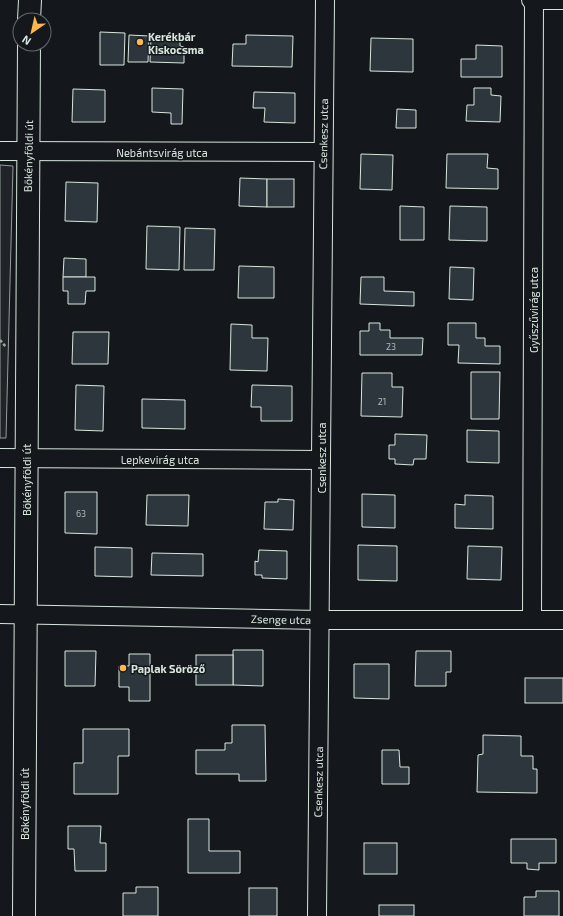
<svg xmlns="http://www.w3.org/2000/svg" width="563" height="916" font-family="'Exo 2',sans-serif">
<rect width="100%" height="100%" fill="#14181c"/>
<!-- green -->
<path fill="#202428" stroke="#939e99" d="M0,165L13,166L6,438H0Z"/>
<!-- building -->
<g fill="#2c363c" stroke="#d8e6dc">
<path d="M100,32L125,33L124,65H100Z"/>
<path d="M129,35L149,36L148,62H128Z"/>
<path d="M246,35L293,36L292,67L232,66L233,44H246Z"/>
<path d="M151,36L180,37V46L184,47V63L150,62Z"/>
<path d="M371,38L413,39V72L370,71Z"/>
<path d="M476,45L502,46V77H461V59H476Z"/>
<path d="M152,88L183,89L182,124H171V113L152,112Z"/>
<path d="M474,88H491V95L501,96L500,122L466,121L467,105H474Z"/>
<path d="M73,89L105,90V122H72Z"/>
<path d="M254,92L295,93V123L264,122L265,108H253Z"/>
<path d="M397,109L416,110V128H396Z"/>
<path d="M361,154L393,155L392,190L360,189Z"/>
<path d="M447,154H488L487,168L498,169V189L446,188Z"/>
<path d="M240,178L267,179V207L239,206Z"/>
<rect x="267" y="179" width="27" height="28"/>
<path d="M66,182L98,183L97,222L65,221Z"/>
<path d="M400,206L424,207V240H400Z"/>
<path d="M450,206L487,207V241L449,240Z"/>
<path d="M147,226L180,227L179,270L146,269Z"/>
<path d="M185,228L215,229L214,270H184Z"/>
<path d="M64,258L86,259V277H63Z"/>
<path d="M239,266L274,267V298H238Z"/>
<path d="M450,267L474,268L473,300L449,299Z"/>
<path d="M63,277H95V291H86L85,304H68V291H63Z"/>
<path d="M361,277H384V291L414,292V306L360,304Z"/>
<path d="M369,323H380V330H390V338H423L422,355H360V331H369Z"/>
<path d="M448,323H476V338H485V346H500V364L458,363L459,345H448Z"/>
<path d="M231,324L252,325V338H268L267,371L230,370Z"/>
<path d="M73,332H109L108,364H72Z"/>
<path d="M471,372H500L499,419H471Z"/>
<path d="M362,373H392V387H403L402,417L361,416Z"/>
<path d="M76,385L104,386L103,431L75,430Z"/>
<path d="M252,385L292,386V421H261V407H251Z"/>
<path d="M142,399L185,400V429L142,428Z"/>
<path d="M467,430L499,431V463L467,462Z"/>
<path d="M395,434L427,435L426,459H414L413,465L395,464V459H389V445H395Z"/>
<path d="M65,492H97V534L65,533Z"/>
<path d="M362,494L395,495V528L362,527Z"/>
<path d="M147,495H189L188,526L146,525Z"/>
<path d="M465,495L493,496V529L455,528V504L465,505Z"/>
<path d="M278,499L294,500L293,530L264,529L265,502H278Z"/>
<path d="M358,545L397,546V581L358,580Z"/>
<path d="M468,546L502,547L501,580L467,579Z"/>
<path d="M95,547L132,548V577L95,576Z"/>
<path d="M259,550L287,551V579L262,578V575H255V561L258,562Z"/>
<path d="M152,553L203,554V576L151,575Z"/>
<path d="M233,650H263V686L233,685Z"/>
<path d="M65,651H96L95,686H65Z"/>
<path d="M416,651H451V672H446V686H415Z"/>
<path d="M129,654H150V701H129V687H119V666H129Z"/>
<rect x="196" y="655" width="37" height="30"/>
<path d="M354,664H389V699L354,698Z"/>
<rect x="525" y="678" width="38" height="25"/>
<path d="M232,725H265L266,781H239V774H196V750H225V743H232Z"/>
<path d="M83,729H129V756H118V794H74V763H83Z"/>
<path d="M483,735L521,736V756H533V769H537V793L477,792L478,755L483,754Z"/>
<path d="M382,750H399L400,767H409V784H382Z"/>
<path d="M188,819H209V851H240V873H188Z"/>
<path d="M68,826H101L100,843H106V871H75L74,849H68Z"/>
<path d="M511,839H556V863H539V870L527,869V863H511Z"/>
<rect x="364" y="843" width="33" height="31"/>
<path d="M136,887H158V916H123V893H136Z"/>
<rect x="249" y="888" width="28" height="28"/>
<path d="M536,891H559V916H524V897H536Z"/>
<rect x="379" y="905" width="35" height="11"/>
</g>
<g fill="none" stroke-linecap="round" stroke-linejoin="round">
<defs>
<g id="minor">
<path d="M531,0H563"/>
<path d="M0,151L323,152"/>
<path d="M0,458L321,460"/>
<path d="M0,614L320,620H563"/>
<path d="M532,619L534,0"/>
<path d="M317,916L325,0"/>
</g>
<g id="tertiary">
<path d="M29,20L30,0"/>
<path d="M24,916L29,44"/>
</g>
</defs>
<!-- minor casing -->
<use href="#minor" stroke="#d8e6dc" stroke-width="20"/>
<!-- tertiary casing -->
<use href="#tertiary" stroke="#d8e6dc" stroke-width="24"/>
<!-- path -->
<path stroke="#9da8a2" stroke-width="2.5" stroke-dasharray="3 2" stroke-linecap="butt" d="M0,340L6,347"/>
<!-- minor -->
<use href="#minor" stroke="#14181c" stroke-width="18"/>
<!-- tertiary -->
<use href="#tertiary" stroke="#14181c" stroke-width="22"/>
</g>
<!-- markers -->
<g fill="#ffb74d" stroke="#14181c" stroke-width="1.5">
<circle cx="140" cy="42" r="4"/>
<circle cx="123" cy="668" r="4"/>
</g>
<g text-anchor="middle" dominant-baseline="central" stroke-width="3" stroke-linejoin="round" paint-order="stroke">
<!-- number labels -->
<g font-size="9" fill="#adbab4">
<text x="391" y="346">23</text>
<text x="382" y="401">21</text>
<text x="81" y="513">63</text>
</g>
<!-- poi labels -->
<g font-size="11" font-weight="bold" fill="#d8e6dc" stroke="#14181c" text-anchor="start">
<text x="148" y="36">Kerékbár<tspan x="148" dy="13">Kiskocsma</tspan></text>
<text x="131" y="668">Paplak Söröző</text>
</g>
<!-- street labels -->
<g font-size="11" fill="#d8e6dc" stroke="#14181c">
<text transform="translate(323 134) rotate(-89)">Csenkesz utca</text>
<text x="162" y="152">Nebántsvirág utca</text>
<text transform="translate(28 156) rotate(-89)">Bökényföldi út</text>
<text transform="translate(533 310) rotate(-90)">Gyűszűvirág utca</text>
<text transform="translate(321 458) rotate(-90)">Csenkesz utca</text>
<text x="160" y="459">Lepkevirág utca</text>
<text transform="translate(26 480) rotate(-90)">Bökényföldi út</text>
<text transform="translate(281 619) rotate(1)">Zsenge utca</text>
<text transform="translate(318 782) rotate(-89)">Csenkesz utca</text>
<text transform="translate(24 804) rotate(-90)">Bökényföldi út</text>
</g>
</g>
<!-- north arrow -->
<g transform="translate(32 32) rotate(214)"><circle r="19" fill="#14181c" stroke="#626a69"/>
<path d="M0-3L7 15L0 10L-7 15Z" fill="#ffb74d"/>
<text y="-6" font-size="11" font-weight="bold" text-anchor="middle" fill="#d8e6dc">N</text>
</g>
</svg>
